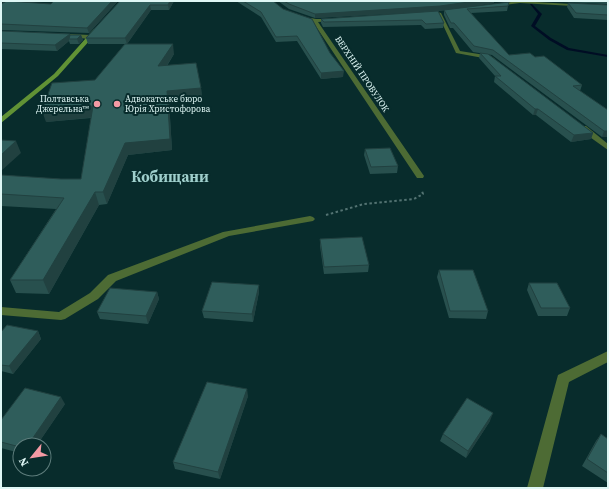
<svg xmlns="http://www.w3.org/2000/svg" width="609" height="489" font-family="'Source Serif 4',serif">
<rect width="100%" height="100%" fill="#082c2c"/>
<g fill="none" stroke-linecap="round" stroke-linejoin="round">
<!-- stream -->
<path fill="#000d24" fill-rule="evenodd" d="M530,4H532L542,14L535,26L551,38L569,48L608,55V57L567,50L549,40L531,26L538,14Z"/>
<!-- path -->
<path stroke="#537372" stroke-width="2" stroke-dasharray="2.5 2.5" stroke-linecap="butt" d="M326,215L364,204L414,199L423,194L422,191"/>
<!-- service -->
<g fill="#4d6b34" fill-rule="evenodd">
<path d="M517,1L608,6V8L520,3L496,6L494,5Z"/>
<path d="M311,18L316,19H335L333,21L318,22L424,176L423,178H417L313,22L309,19Z"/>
</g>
<!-- minor -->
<g fill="#4d6b34" fill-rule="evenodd">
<path d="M437,12L441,13L460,51L491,56L495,59L494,60L456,53Z"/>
<path d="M69,34L90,35L93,37L90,39L67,37V35Z"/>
<path d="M580,126H586L608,144V150L580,130Z"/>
<path d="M310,216L313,217L315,219L313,221L229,236L116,281L98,299L65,319L61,320L1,315V307L59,312L90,293L108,275L223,232Z"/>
<path d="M608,351V362L569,382L543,488H527L558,375Z"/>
</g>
<!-- secondary -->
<path fill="#619235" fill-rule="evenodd" d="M94,29L99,30L58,76L1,123V117L54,74Z"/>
</g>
<!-- wall -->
<g fill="#28504e">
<path d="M54,1H118L89,33L1,30V4H51Z"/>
<path d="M120,1H174L169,10H151L127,44L174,54L167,66L201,88L202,98L169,101L172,150L128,155L107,204L99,205L49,294L16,293L10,280L56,209L1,206V175L61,179H81L91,118L46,122L95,80L125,44H88L86,38Z"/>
<path d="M236,1H273L330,53L343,77L321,79L297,41L276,42L261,17Z"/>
<path d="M278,1H494V3L439,11L315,18L289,9Z"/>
<path d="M563,1H608V4L563,2Z"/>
<path d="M568,3L608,5V20L574,18L567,7Z"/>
<path d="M508,6L507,11L471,13L509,55L582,85L580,91L608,137H602L492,55L473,52L453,28H450L444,15V10Z"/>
<path d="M438,11L444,23L443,28L425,29L421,25L323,27L321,23V19Z"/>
<path d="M1,31L70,34V35H81L83,40L79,44H70L69,41L57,51L1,49Z"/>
<path d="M480,53L593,133L591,139L571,142L536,115H533L494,82L495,76L479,58Z"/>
<path d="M365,149L398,166L397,173L370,174L364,155Z"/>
<path d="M320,239L369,265L368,272L324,274L320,246Z"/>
<path d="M439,270L488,311L486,319L449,318L437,277Z"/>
<path d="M529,283L570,308L567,316H538L527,290Z"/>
<path d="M157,292L159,299L148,324L100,319L97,312Z"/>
<path d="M259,292L253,322L204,318L202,311Z"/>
<path d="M38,331L41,339L13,374L1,371V332Z"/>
<path d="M248,396L220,479L175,469L173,462Z"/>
<path d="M65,404L37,445H20V453L1,448V420Z"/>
<path d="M490,421L466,458L440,441L443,434Z"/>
<path d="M601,434L608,439V483L582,466L596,441Z"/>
</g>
<!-- shaded-wall -->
<g fill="#214140">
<path d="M112,1H118L89,33L87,28Z"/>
<path d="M170,1H174L169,10L168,5Z"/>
<path d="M476,1H494V3L439,11L315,18V14Z"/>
<path d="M150,5L151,10L127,44L125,38Z"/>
<path d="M70,34L72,39H69V41L57,51L55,45Z"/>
<path d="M81,35L83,40L79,44L77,39Z"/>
<path d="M173,44L174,54L160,76L158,66Z"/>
<path d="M344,71L343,77L321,79V73Z"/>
<path d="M201,88L202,98L169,101L172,150L128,155L107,204L103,192L125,143L167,91Z"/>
<path d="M93,106L97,117L46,122L42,111Z"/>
<path d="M535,109H538L536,115H533Z"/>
<path d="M604,131H608V137H602Z"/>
<path d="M593,133L591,139L571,142L574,135Z"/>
<path d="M16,141L21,153L1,171V155Z"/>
<path d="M95,192L99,205L49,294L43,280Z"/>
<path d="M259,285V292L253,322L252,314Z"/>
<path d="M157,292L159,299L148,324L146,316Z"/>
<path d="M38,331L41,339L13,374L9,366Z"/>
<path d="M247,389L248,396L220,479L218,472Z"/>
<path d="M61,397L65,404L37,445H28Z"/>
<path d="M493,413L490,421L466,458L468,451Z"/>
</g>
<!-- building -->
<g fill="#2f5d5b" stroke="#214140">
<path d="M7,1L51,4L54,1H112L87,28L1,24V4Z"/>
<path d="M120,1H170L168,5H150L125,38H86Z"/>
<path d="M243,1H273L283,9L312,19L330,53L344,71L321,73L297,36L276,37L261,12Z"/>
<path d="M284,1H476L440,6L315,14L289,4Z"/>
<path d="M509,2L508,6L467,9L509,55L530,53L535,57L544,56L582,85L573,86L608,110V131H604L493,50L474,46L454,23H451L444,10Z"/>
<path d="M568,3L608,5V15L576,13Z"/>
<path d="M438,11L444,23L426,24L422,20L324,22L321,19Z"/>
<path d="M1,31L70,34L55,45L1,43Z"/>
<path d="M70,35H81L77,39H69Z"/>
<path d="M125,44H173L158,66L196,63L201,88L167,91L170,139L125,143L103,192H95L43,280H10L64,198L1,194V175L61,179H81L93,106L42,111L52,83L95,80Z"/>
<path d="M480,53L488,54L593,133L574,135L538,109H535L495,76H501Z"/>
<path d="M1,140L16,141L1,155Z"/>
<path d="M390,148L398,166L371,167L365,149Z"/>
<path d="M362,237L369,265L324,267L320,239Z"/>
<path d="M439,270H473L488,311H450Z"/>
<path d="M212,282L259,285L252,314L202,311Z"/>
<path d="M529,283H557L570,308H541Z"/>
<path d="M110,288L157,292L146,316L97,312Z"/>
<path d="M7,325L38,331L9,366L1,365V332Z"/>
<path d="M207,382L247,389L218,472L173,462Z"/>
<path d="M25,388L61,397L28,445H20V447L1,442V420Z"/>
<path d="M467,398L493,413L468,451L443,434Z"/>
<path d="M601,434L608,439V473L587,459Z"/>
</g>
<!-- markers -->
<g fill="#f49aa4" stroke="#082c2c" stroke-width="1.5">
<circle cx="97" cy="104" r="4"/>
<circle cx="117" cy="104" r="4"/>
</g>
<g text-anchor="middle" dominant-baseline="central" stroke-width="4" stroke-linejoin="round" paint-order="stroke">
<!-- far-street labels -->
<g font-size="9" fill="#dff7f5" stroke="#082c2c">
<text transform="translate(362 74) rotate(56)">ВЕРХНІЙ ПРОВУЛОК</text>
</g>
<!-- far-poi labels -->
<g font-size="9" fill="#dff7f5" stroke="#082c2c" text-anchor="end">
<text x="89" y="99">Полтавська<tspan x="89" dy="10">Джерельна™</tspan></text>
<text x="125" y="99" text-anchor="start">Адвокатське бюро<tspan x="125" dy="10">Юрія Христофорова</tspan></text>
</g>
<!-- district labels -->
<g font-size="15" font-weight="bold" fill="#9fcfcc" stroke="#082c2c">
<text x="170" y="176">Кобищани</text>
</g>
</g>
<!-- border -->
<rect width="609" height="489" fill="none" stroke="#dff7f5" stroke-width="4"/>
<!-- north arrow -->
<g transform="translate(32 457) rotate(240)"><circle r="19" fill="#082c2c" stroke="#5e7d7c"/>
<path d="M0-3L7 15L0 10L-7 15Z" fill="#f49aa4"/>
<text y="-6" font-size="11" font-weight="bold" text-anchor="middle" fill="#dff7f5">N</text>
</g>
</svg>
